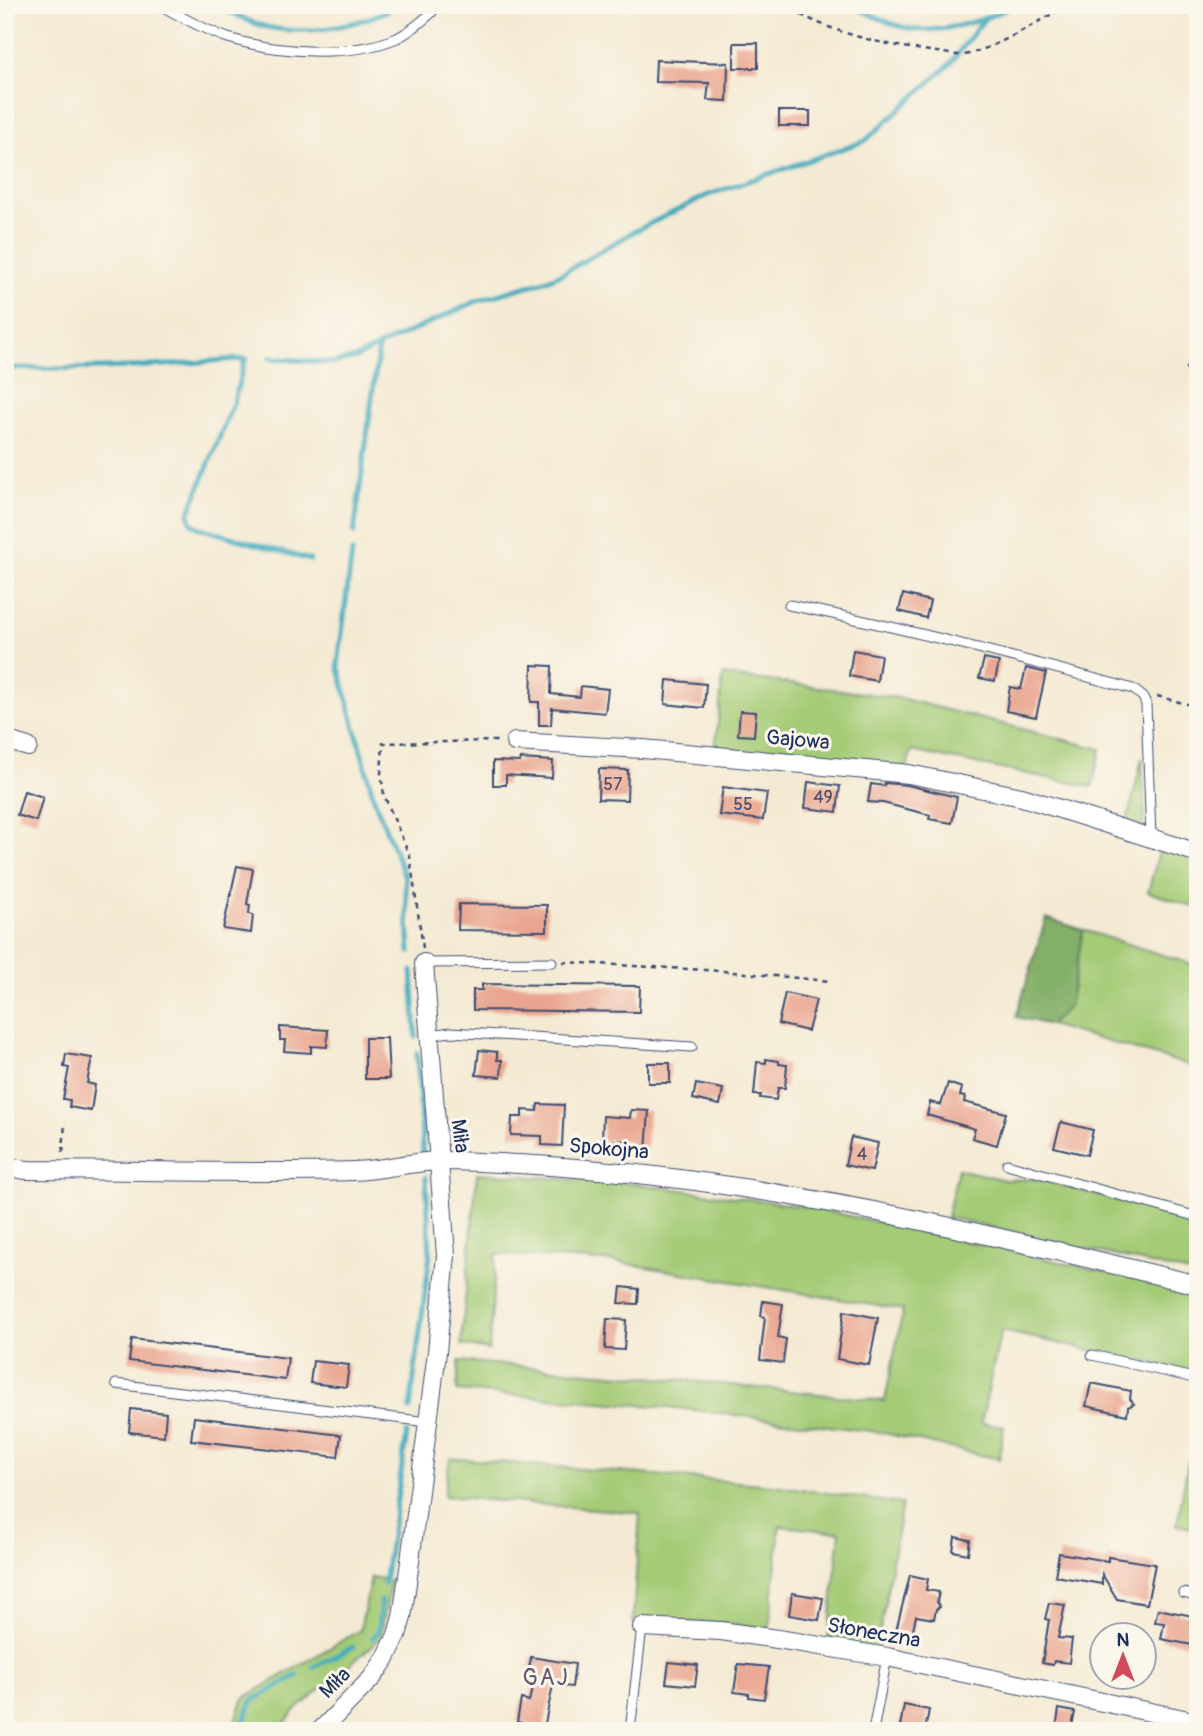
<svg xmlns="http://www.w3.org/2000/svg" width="1203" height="1736" font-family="Pangolin,sans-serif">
<rect width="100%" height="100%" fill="#fbf7ec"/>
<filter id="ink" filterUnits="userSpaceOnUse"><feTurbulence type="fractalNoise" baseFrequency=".0143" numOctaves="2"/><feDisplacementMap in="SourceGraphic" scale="14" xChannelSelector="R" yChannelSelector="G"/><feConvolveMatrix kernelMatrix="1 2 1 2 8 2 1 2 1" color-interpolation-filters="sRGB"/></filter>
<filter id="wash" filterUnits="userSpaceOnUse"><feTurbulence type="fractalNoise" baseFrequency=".00686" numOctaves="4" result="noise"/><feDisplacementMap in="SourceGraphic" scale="28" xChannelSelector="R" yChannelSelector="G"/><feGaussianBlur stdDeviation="1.57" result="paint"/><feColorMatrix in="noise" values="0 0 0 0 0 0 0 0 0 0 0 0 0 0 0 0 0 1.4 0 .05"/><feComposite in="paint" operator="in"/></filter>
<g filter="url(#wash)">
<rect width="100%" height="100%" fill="#f4ead3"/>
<!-- green -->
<g fill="#a4cb76" stroke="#607d6a" stroke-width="2">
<path d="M723,675L900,698L1101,749L1092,787L911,751L907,768L715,750Z"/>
<path d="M1142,758L1145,815L1142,826L1127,823Z"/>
<path d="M1160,848L1198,860V908L1148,892Z"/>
<path d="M1083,930L1198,966V1068L1050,1025L1069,1006Z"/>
<path d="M958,1169L1005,1180L1037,1179L1198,1222V1275L947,1217Z"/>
<path d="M477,1173L638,1184L808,1207L1198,1292V1373L1001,1331L981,1423L1004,1427L999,1459L879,1432L667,1407L457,1391L459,1361L682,1380L885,1401L903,1310L616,1262L496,1254L489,1350L461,1345Z"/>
<path d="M450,1458L773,1485L902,1504L877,1649L828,1642L840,1532L780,1526L769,1630L724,1623L633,1622L640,1513L444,1496Z"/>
<path d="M1188,1462L1198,1464V1529L1177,1525Z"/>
<path d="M371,1577L391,1580L381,1638L295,1711L278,1731H231L244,1698L360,1630Z"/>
</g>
<!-- forest -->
<path fill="#83af67" stroke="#4f6f62" stroke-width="2" d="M1046,918L1083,930L1069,1006L1050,1025L1016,1017Z"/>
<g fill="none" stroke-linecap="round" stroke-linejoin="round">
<!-- stream -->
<g stroke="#3fabbe" stroke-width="5">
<path d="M217,5C235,14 253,25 272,28C314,36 363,24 399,5"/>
<path d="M851,5C870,14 890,25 911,29C946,34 986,19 1016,5"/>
<path d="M270,358L333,363L356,358L379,346"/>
<path d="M245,359L234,401L189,513L191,523L200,528L310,560"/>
<path d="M5,368C59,369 113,369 166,365C193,364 219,359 247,359"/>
<path d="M354,533L379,346L477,301L545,281L563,273L635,231L708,195L865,141L949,65L986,17"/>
<path d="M352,552L338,665L375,802L405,877L410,952"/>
<path d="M412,971L416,1037"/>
<path d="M417,1053L423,1154"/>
<path d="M410,1409L430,1254L426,1177"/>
<path d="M384,1584L407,1433"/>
<path d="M373,1638L378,1631L381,1601"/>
<path d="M314,1667L353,1647"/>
<path d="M240,1731L252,1701L298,1675"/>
</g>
</g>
<g id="blocks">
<!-- building -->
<g fill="#e9a58f">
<rect x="734" y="43" width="24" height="25"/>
<path d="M656,60L728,63L727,101L707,100L709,83L655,82Z"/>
<rect x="779" y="111" width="31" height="15"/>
<path d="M903,594L930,601L926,618L899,611Z"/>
<path d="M853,650L881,655L877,681L849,676Z"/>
<path d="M984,659L999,662L995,681L979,678Z"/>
<path d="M532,665L552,666L551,694L580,697L581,686L608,689L605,713L552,708L551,725H539V702H531Z"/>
<path d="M1026,668L1046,673L1036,717L1006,711L1010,687L1021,689Z"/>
<path d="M667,680L706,684L704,708L665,704Z"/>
<path d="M740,711L756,712L754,736L738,735Z"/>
<path d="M520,759L553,761L552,778L506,775V785H493V761L520,762Z"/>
<path d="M599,769L628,770L627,800L598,799Z"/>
<path d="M808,782L840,786L837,812L805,808Z"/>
<path d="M885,783L907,785L957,797L952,823L929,819L930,815L883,803L868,802L871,784L884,786Z"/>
<path d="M723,787L767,793L763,820L719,815Z"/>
<path d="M24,791L43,797L36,821L17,815Z"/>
<path d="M237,866L253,869L247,904L250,905L249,914L253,915L251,933L223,929Z"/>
<path d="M459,904L547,905V931L458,930Z"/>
<path d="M482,984L640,986L639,1012L473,1010V990H482Z"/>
<path d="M785,993L816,1000L808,1031L778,1024Z"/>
<path d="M280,1027L328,1030L327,1047L311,1046V1053L284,1051L285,1040H280Z"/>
<path d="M365,1038H387L389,1079H365Z"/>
<path d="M479,1050L497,1052V1060H502L501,1077L476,1075Z"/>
<path d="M66,1054L92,1058L87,1083L95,1085L91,1111L69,1107L70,1100L63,1099L69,1068L64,1067Z"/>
<path d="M766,1059L779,1061V1064L787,1065L785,1088H778L776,1100L760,1098L761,1095H754L757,1062L766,1063Z"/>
<rect x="648" y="1063" width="22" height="20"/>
<path d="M948,1083L962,1088L960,1096L965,1097L964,1102L1006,1113L997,1145L972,1138L975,1129L927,1115L930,1102L941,1105Z"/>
<path d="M696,1084L723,1089L720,1105L693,1099Z"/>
<path d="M538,1104L564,1105L562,1146L542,1145V1136L511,1135L512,1117H522V1110L537,1111Z"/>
<path d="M631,1110L649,1111L646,1151L627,1149L628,1141L602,1140L603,1116L630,1118Z"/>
<path d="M1061,1122L1093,1130L1087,1155L1054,1147Z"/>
<path d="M851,1137L878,1143L872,1171L845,1165Z"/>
<path d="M621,1287L639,1289L638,1304L619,1303Z"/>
<path d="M763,1301L783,1304L778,1337L786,1339L783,1363L760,1360L765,1317L761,1316Z"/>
<path d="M844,1311L878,1318L869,1365L837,1359Z"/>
<path d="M607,1319L626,1320L624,1350L605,1349Z"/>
<path d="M132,1339L288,1358L285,1380L129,1361Z"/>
<path d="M313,1361L349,1365L346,1387L310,1383Z"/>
<path d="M1091,1383L1131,1391L1130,1399L1134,1404L1128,1407L1127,1415L1086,1406Z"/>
<path d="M131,1409L166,1413L164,1436L129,1432Z"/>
<path d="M194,1417L341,1435L338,1457L191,1440Z"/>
<path d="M955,1537L970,1540L968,1554L953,1551Z"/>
<path d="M1059,1553L1108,1561V1557L1155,1564L1147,1604L1117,1599L1102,1574V1584L1055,1576Z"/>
<path d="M910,1575L928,1579L926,1590L939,1592L937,1602L940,1607L936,1609L934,1619L916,1616L912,1634L896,1631Z"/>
<path d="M792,1593L823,1598L819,1620L789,1615Z"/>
<path d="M1049,1603L1065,1605L1058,1638L1072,1639L1069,1663L1054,1661L1053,1665L1042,1663L1049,1620L1045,1619Z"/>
<path d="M1158,1609L1198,1617V1646L1161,1639L1164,1623L1155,1622Z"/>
<path d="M531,1657L575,1664L572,1687L553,1685L544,1728L517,1722L521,1699L529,1701L535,1676L528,1675Z"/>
<path d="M669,1662L698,1665L695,1686L666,1683Z"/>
<path d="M738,1664L769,1667L764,1699L749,1697V1694L734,1692Z"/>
<path d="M904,1705L929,1710L925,1731L900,1726Z"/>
<path d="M1059,1709L1075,1712L1071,1731L1056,1729Z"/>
</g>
</g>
</g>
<g filter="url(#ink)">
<use href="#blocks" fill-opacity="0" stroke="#3c4b70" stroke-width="2"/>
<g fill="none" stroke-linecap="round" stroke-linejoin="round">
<defs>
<g id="lane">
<path d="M160,5C181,17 205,30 228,38C276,53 349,58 397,38C411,31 428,17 439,5"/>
<path d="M789,605C905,628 1019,658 1133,689L1143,697L1146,704L1151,838"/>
<path d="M424,963L552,962"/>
<path d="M429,1035L451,1032L692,1047"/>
<path d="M1007,1164L1198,1217"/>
<path d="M1092,1355L1198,1379"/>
<path d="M116,1384L428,1422"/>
<path d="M1183,1593L1198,1596"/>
<path d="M630,1731L642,1627"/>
<path d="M873,1731L887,1657"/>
</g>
<g id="street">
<path d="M5,740L28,747"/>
<path d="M515,742L643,749L909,774L1022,797L1198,853"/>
<path d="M5,1167L27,1170C136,1170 245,1174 354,1171C383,1170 413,1161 443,1161C478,1161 514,1164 550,1166C770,1181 984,1233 1198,1285"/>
<path d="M642,1627L721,1631L784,1640L887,1657L1198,1722"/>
<path d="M320,1731L372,1678L386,1658L397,1635L402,1617L409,1569L437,1352L446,1255L424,963"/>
</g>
</defs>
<!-- lane casing -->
<use href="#lane" stroke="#3c4b70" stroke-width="11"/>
<!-- street casing -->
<use href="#street" stroke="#3c4b70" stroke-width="20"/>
<!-- path -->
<g stroke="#3c4b70" stroke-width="2.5" stroke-dasharray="5 5" stroke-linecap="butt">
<path d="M783,5C830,33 882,45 937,52C947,53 959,57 969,54C1000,45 1028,27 1056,12L1065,5"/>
<path d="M1185,368L1198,370"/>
<path d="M1157,696L1198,707"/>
<path d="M423,948L410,857L384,795L381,774L383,743L498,741"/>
<path d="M563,962L723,971L829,981"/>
<path d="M63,1152L65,1122"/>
</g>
<!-- lane -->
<use href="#lane" stroke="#fff" stroke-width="9"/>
<!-- street -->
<use href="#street" stroke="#fff" stroke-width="18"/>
</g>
</g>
<g text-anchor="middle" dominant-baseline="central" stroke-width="6" stroke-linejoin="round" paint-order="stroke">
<!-- number labels -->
<g font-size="18" fill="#4e4c6a">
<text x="613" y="784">57</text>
<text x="823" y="797">49</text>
<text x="743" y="804">55</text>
<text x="862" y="1154">4</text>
</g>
<!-- street labels -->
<g font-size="21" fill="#1b2f5e" stroke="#fbf7ec">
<text transform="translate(798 740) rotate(5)">Gajowa</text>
<text transform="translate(460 1136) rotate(82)">Miła</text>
<text transform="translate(609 1149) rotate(5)">Spokojna</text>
<text transform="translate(874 1633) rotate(10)">Słoneczna</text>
<text transform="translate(335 1683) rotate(-45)">Miła</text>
</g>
<!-- neighbourhood labels -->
<g font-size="23" letter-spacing="2" fill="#63586f" stroke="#fbf7ec">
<text x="546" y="1677">GAJ</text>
</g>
</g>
<!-- margin -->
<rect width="1203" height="1736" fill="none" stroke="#fbf7ec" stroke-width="28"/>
<!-- north arrow -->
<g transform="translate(1123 1656)"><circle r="33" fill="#fbf7ec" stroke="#a1a7b3" stroke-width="2"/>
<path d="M0-5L12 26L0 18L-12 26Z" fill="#d1495b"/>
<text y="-10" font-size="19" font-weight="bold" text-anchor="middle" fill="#1b2f5e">N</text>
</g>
</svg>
